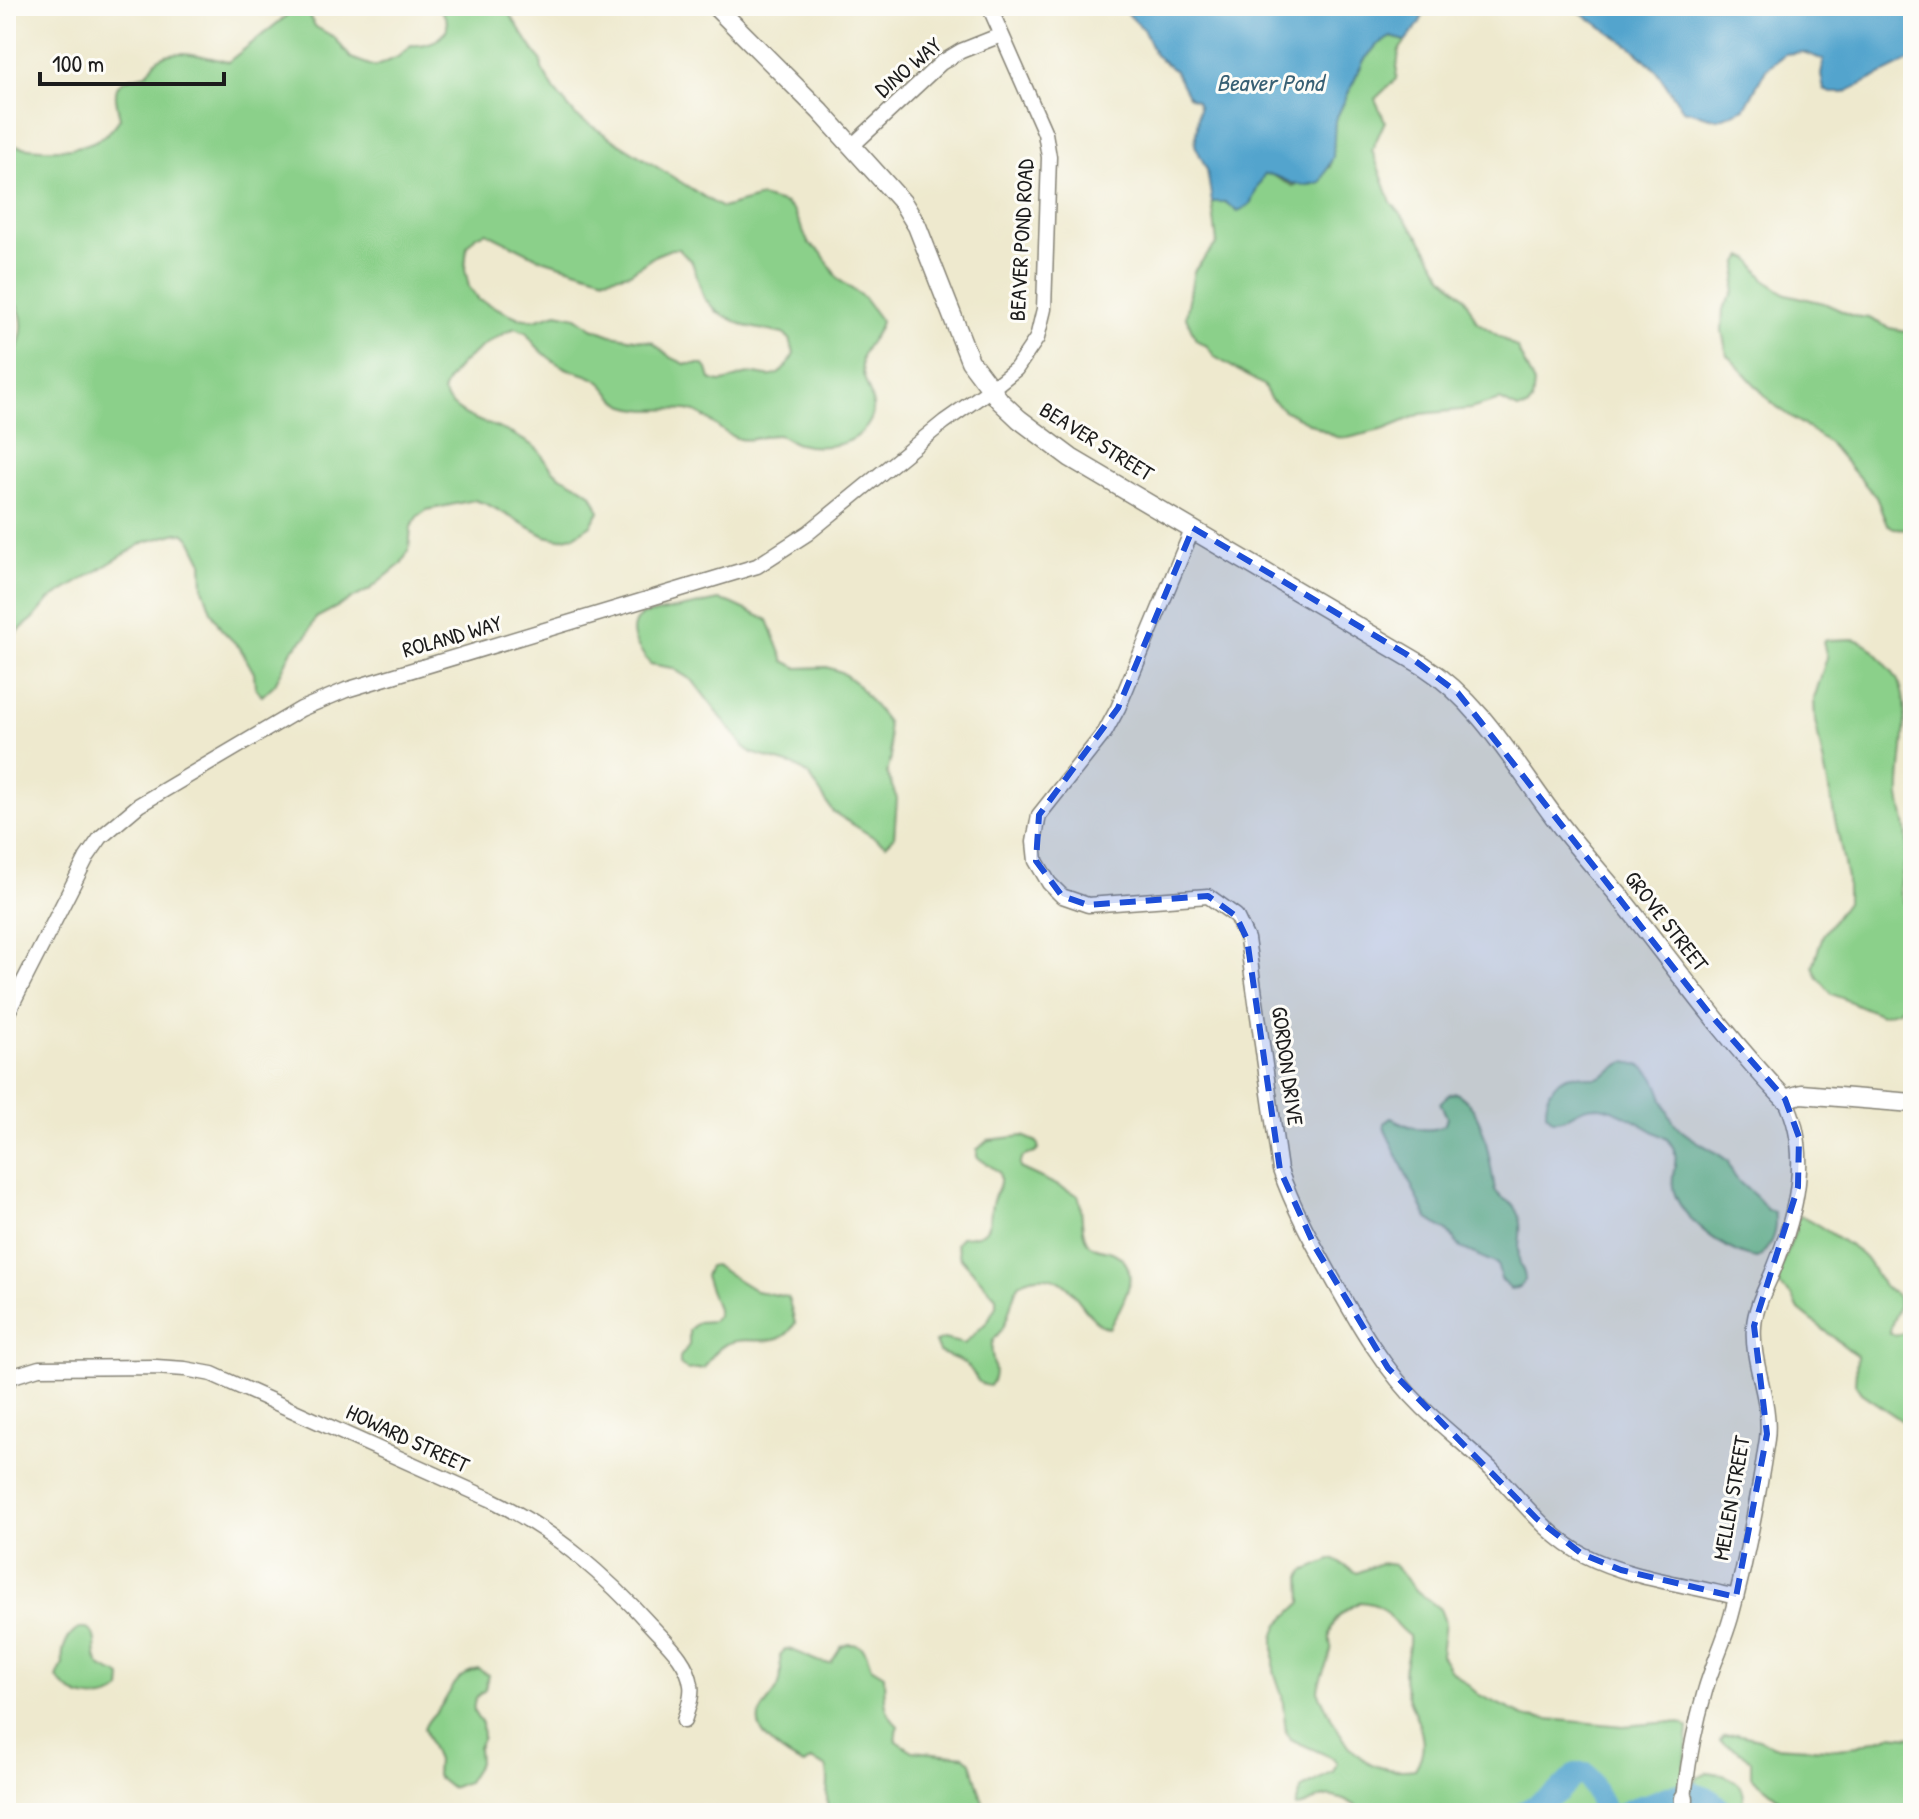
<svg xmlns="http://www.w3.org/2000/svg" width="1919" height="1819" font-family="'Patrick Hand',sans-serif">
<rect width="100%" height="100%" fill="#fdfcf7"/>
<filter id="ink" filterUnits="userSpaceOnUse"><feTurbulence type="fractalNoise" baseFrequency=".0125" numOctaves="2"/><feDisplacementMap in="SourceGraphic" scale="16" xChannelSelector="R" yChannelSelector="G"/><feConvolveMatrix kernelMatrix="1 2 1 2 8 2 1 2 1" color-interpolation-filters="sRGB"/></filter>
<filter id="wash" filterUnits="userSpaceOnUse"><feTurbulence type="fractalNoise" baseFrequency=".006" numOctaves="4" result="noise"/><feDisplacementMap in="SourceGraphic" scale="32" xChannelSelector="R" yChannelSelector="G"/><feGaussianBlur stdDeviation="1.8" result="paint"/><feColorMatrix in="noise" values="0 0 0 0 0 0 0 0 0 0 0 0 0 0 0 0 0 1.4 0 .05"/><feComposite in="paint" operator="in"/></filter>
<g filter="url(#wash)">
<rect width="100%" height="100%" fill="#eee9ce"/>
<!-- green -->
<g fill="#8bd08a" stroke="#547653" stroke-width="2" fill-rule="evenodd">
<path d="M291,6H315L309,12L310,18L316,27L334,37L351,58L375,67L398,57L411,45C436,47 463,29 436,6H502C518,22 526,43 541,60L542,69L555,91L576,116L722,208L761,197L786,204L794,211L809,244L821,252L838,279L863,297L881,321C879,336 864,344 862,358C858,386 889,405 862,432C848,447 817,449 798,444C790,442 784,435 776,435C763,435 752,442 739,439C722,435 710,416 692,411C670,406 648,414 626,406C614,402 609,389 600,382C590,374 577,373 566,368C550,361 534,346 526,332L515,328C489,340 451,364 443,393C459,421 492,422 518,437C524,441 534,445 539,451C546,460 549,468 559,475C577,486 594,488 599,511L591,525L574,536L559,539L545,536L487,504L474,500L427,510L417,517L411,527L409,550L401,564L369,590L316,618L306,637L292,650L275,684L262,696L255,687L254,673L240,648L221,629L211,611L203,588L202,561L192,541L185,534L178,533L145,542L49,600L33,619L6,641V374L9,372C19,345 34,315 6,294V144C42,152 99,156 120,118C112,86 113,81 146,74C151,70 154,62 158,59C177,46 209,58 228,62L285,17ZM486,232L538,258L605,278L630,273L656,255L671,249H678L692,262L704,298L717,312L745,326L783,334L790,339L794,354C790,362 786,369 778,374C769,379 762,374 753,374C736,373 727,388 710,379L707,369L703,364H685L670,357L652,342L611,335L592,328L576,317L557,313L534,320L519,318L479,300L469,287L465,269L467,246L476,236Z"/>
<path d="M1391,37L1406,41L1399,50L1396,79L1375,99L1385,121L1372,150L1391,202L1421,239L1444,277L1464,296L1477,322L1517,348L1534,384L1532,402L1527,408L1518,409L1500,400L1470,409L1421,414L1385,429L1348,438L1336,437L1285,411L1270,398L1263,385L1215,357L1207,346L1196,340L1186,317L1194,271L1217,243L1212,202H1225L1230,205L1264,174H1270L1293,186L1330,167L1335,121L1364,60L1377,45Z"/>
<path d="M1743,256L1750,259L1766,281L1786,294L1824,303L1853,316L1869,318L1889,328L1906,331L1913,328V526L1907,529L1894,528L1887,524L1876,497L1829,443L1773,404L1727,355L1722,331L1723,309L1734,292L1739,262Z"/>
<path d="M719,600L731,603L768,620L784,661L798,668L827,667L841,672L857,684L887,722L891,758L887,773L897,799L894,837L886,845L833,812L809,775L795,766L752,753L745,748L693,681L672,668L650,664C639,649 624,632 640,616Z"/>
<path d="M1853,639C1867,642 1873,649 1882,660C1887,666 1893,672 1897,679C1914,707 1898,764 1900,796C1902,812 1908,828 1907,845C1907,870 1889,894 1913,913V975L1899,1010L1881,1015L1832,994L1818,978L1813,966L1823,935L1847,902V878L1815,721L1814,699L1827,657L1823,642L1827,640Z"/>
<path d="M1625,1062C1669,1066 1654,1106 1681,1130C1695,1142 1713,1149 1728,1161C1736,1190 1753,1186 1767,1210L1774,1212C1778,1229 1771,1249 1757,1258C1729,1255 1677,1217 1673,1187C1670,1169 1684,1157 1667,1139C1648,1129 1608,1101 1587,1107C1574,1110 1567,1121 1553,1120L1546,1113C1545,1094 1557,1072 1579,1075C1585,1076 1591,1079 1597,1078C1607,1076 1615,1066 1625,1062Z"/>
<path d="M1456,1093C1486,1109 1489,1160 1495,1190C1500,1199 1509,1200 1514,1207C1526,1223 1517,1243 1519,1259C1520,1268 1529,1275 1522,1284C1519,1289 1515,1288 1510,1289L1501,1279L1497,1264L1461,1248L1447,1231L1427,1218L1385,1130L1384,1123L1391,1118C1407,1126 1429,1136 1445,1124L1447,1117L1440,1103L1449,1094Z"/>
<path d="M1023,1136L1037,1142L1039,1149L1035,1153L1024,1156L1020,1162V1168L1078,1195C1084,1209 1079,1233 1089,1244C1095,1250 1105,1249 1112,1252C1147,1268 1121,1307 1109,1328C1081,1321 1076,1272 1037,1277C1028,1278 1021,1280 1017,1288C1010,1301 1010,1317 1002,1329C999,1334 993,1338 992,1344C989,1360 1001,1371 990,1386C973,1385 977,1372 965,1364C958,1359 948,1356 939,1352L935,1342L944,1339L964,1344L987,1322L996,1306V1297L960,1257L956,1244L961,1237C990,1236 988,1230 992,1204C995,1191 1003,1187 999,1172L977,1157V1150L988,1140Z"/>
<path d="M1801,1216C1807,1217 1857,1250 1863,1256C1872,1264 1875,1278 1885,1287C1889,1291 1896,1291 1898,1298C1902,1310 1889,1322 1890,1334L1896,1335L1913,1331V1428L1861,1393L1855,1384L1857,1356L1799,1310L1792,1296L1780,1287L1777,1278L1796,1229L1797,1220Z"/>
<path d="M714,1265L756,1291L788,1297L795,1323C780,1353 751,1333 726,1344C716,1349 710,1359 704,1368L687,1370L680,1364V1357L689,1345V1330L698,1322L712,1321L717,1316V1309L705,1276L709,1266Z"/>
<path d="M1333,1559L1357,1573L1380,1563L1394,1565L1417,1591L1440,1609L1445,1622L1441,1655L1450,1669L1479,1695L1526,1717L1623,1726L1672,1722L1683,1724L1688,1728L1684,1782L1676,1794L1675,1813H1362C1358,1806 1354,1804 1346,1801C1315,1789 1320,1805 1295,1807L1302,1788L1333,1772L1337,1763L1333,1758L1290,1739L1286,1732L1282,1695L1274,1671V1637L1279,1624L1302,1602L1301,1577L1304,1571ZM1360,1602C1393,1605 1385,1619 1409,1636C1411,1651 1401,1666 1405,1685C1411,1716 1435,1737 1415,1769C1356,1777 1341,1737 1318,1691C1319,1677 1327,1667 1330,1654C1333,1645 1331,1651 1330,1641C1328,1622 1344,1610 1360,1602Z"/>
<path d="M80,1628H87C101,1637 91,1652 99,1664C103,1671 116,1672 122,1677L121,1690C102,1706 68,1698 57,1677L63,1664C61,1649 65,1637 80,1628Z"/>
<path d="M849,1644C867,1644 866,1654 871,1667L884,1675C885,1696 882,1711 898,1726L896,1741L912,1751L965,1756L971,1762L986,1813H829C823,1797 832,1782 826,1767L811,1760L804,1765C789,1758 755,1737 759,1717C762,1705 775,1697 779,1685C783,1674 780,1666 780,1655L785,1649C802,1650 813,1664 831,1663L841,1647Z"/>
<path d="M478,1669L488,1675L485,1690C472,1699 469,1711 482,1723L483,1737L478,1748L479,1763L467,1782L451,1788L436,1776L437,1760L424,1729C428,1717 437,1713 443,1703C453,1687 457,1674 478,1669Z"/>
<path d="M1736,1734L1759,1739L1773,1746L1828,1749L1857,1746L1890,1735L1913,1737V1813H1786L1778,1798L1751,1776V1761L1747,1756L1720,1741L1723,1736Z"/>
<path d="M1708,1772C1719,1773 1740,1778 1743,1792C1745,1798 1743,1806 1744,1813H1691C1690,1795 1688,1778 1708,1772Z"/>
</g>
<!-- water -->
<g fill="#53a4cd" stroke="#386074" stroke-width="2">
<path d="M1124,6H1428L1419,24L1406,41L1391,37L1377,45L1364,60L1335,121L1333,157L1321,182C1288,192 1289,175 1264,174L1250,204L1238,212L1225,202H1212L1207,170L1195,145L1199,107L1197,101L1188,96L1175,71L1155,55L1143,29L1125,11Z"/>
<path d="M1571,6H1913V59L1844,93H1831L1824,90L1821,75L1824,60L1803,52L1785,54L1766,69L1745,108L1719,119L1683,110L1656,70L1633,48Z"/>
</g>
<g fill="none" stroke-linecap="round" stroke-linejoin="round">
<!-- river -->
<g stroke="#53a4cd" stroke-width="22">
<path d="M1522,1813L1558,1792L1576,1774H1586L1607,1813"/>
<path d="M1624,1813C1632,1807 1639,1807 1648,1804C1677,1793 1701,1783 1723,1813"/>
</g>
</g>
</g>
<g filter="url(#ink)">
<g fill="none" stroke-linecap="round" stroke-linejoin="round">
<defs>
<g id="minor">
<path d="M852,146L941,63L961,51L1001,35"/>
<path d="M1193,528L1118,708L1105,732L1039,815L1034,842L1036,861L1049,883L1062,896L1088,905L1208,896L1236,916L1247,939L1280,1170C1293,1207 1311,1240 1330,1274C1356,1321 1384,1370 1423,1408C1445,1429 1469,1448 1491,1469C1519,1497 1548,1537 1584,1555C1631,1579 1686,1584 1736,1597"/>
<path d="M6,1016L87,857L101,837L139,805L301,709L346,690L757,566L808,533L944,422L991,389L1016,369L1037,338L1044,309L1049,157L1045,133L989,6"/>
<path d="M6,1384L13,1376L39,1368L156,1367L185,1369L212,1374L490,1499C554,1530 606,1576 654,1629C669,1645 688,1662 691,1685C693,1696 687,1710 684,1721"/>
<path d="M1684,1798C1688,1762 1695,1726 1705,1691C1712,1666 1724,1642 1731,1617C1747,1559 1758,1499 1767,1439C1772,1401 1751,1364 1754,1326C1755,1307 1767,1286 1774,1269C1796,1215 1812,1153 1785,1099"/>
</g>
<g id="tertiary">
<path d="M715,6L820,111L903,203L917,226L970,361L1000,401L1019,419L1071,458L1424,666C1485,705 1521,776 1565,831C1583,854 1602,875 1620,897C1674,965 1724,1036 1785,1099L1801,1094L1913,1103"/>
<path d="M1683,1813L1684,1798"/>
</g>
</defs>
<!-- minor casing -->
<use href="#minor" stroke="#858275" stroke-width="17"/>
<!-- tertiary casing -->
<use href="#tertiary" stroke="#858275" stroke-width="21"/>
<!-- minor -->
<use href="#minor" stroke="#fff" stroke-width="14"/>
<!-- tertiary -->
<use href="#tertiary" stroke="#fff" stroke-width="18"/>
</g>
</g>
<!-- marked area -->
<path fill="#1d4ed8" fill-opacity="0.2" stroke="#1d4ed8" stroke-width="6" stroke-dasharray="16 10" stroke-linejoin="round" d="M1193,528L1406,654L1458,693L1709,1013L1785,1099L1799,1137L1798,1187L1754,1326L1767,1434L1736,1597L1621,1570L1582,1554L1537,1519L1388,1368L1315,1247L1280,1170L1247,939L1236,916L1208,896L1088,905L1062,896L1036,861L1039,815L1118,708Z"/>
<g text-anchor="middle" dominant-baseline="central" stroke-width="6" stroke-linejoin="round" paint-order="stroke">
<!-- street labels -->
<g font-size="22" fill="#1c1c1c" stroke="#fdfcf7">
<text transform="translate(908 67) rotate(-40)">DINO WAY</text>
<text transform="translate(1021 240) rotate(-87)">BEAVER POND ROAD</text>
<text transform="translate(1097 441) rotate(32)">BEAVER STREET</text>
<text transform="translate(452 636) rotate(-16)">ROLAND WAY</text>
<text transform="translate(1667 921) rotate(52)">GROVE STREET</text>
<text transform="translate(1288 1066) rotate(82)">GORDON DRIVE</text>
<text transform="translate(408 1438) rotate(25)">HOWARD STREET</text>
<text transform="translate(1731 1498) rotate(-80)">MELLEN STREET</text>
</g>
<!-- water labels -->
<g font-size="24" font-style="italic" fill="#386074" stroke="#fdfcf7">
<text x="1270" y="82">Beaver Pond</text>
</g>
</g>
<!-- margin -->
<rect width="1919" height="1819" fill="none" stroke="#fdfcf7" stroke-width="32"/>
<!-- scale -->
<path d="M40 72v12h184v-12" fill="none" stroke="#1c1c1c" stroke-width="4"/>
<text x="52" y="72" font-size="24" fill="#1c1c1c" stroke="#fdfcf7" stroke-width="6" paint-order="stroke">100 m</text>
</svg>
